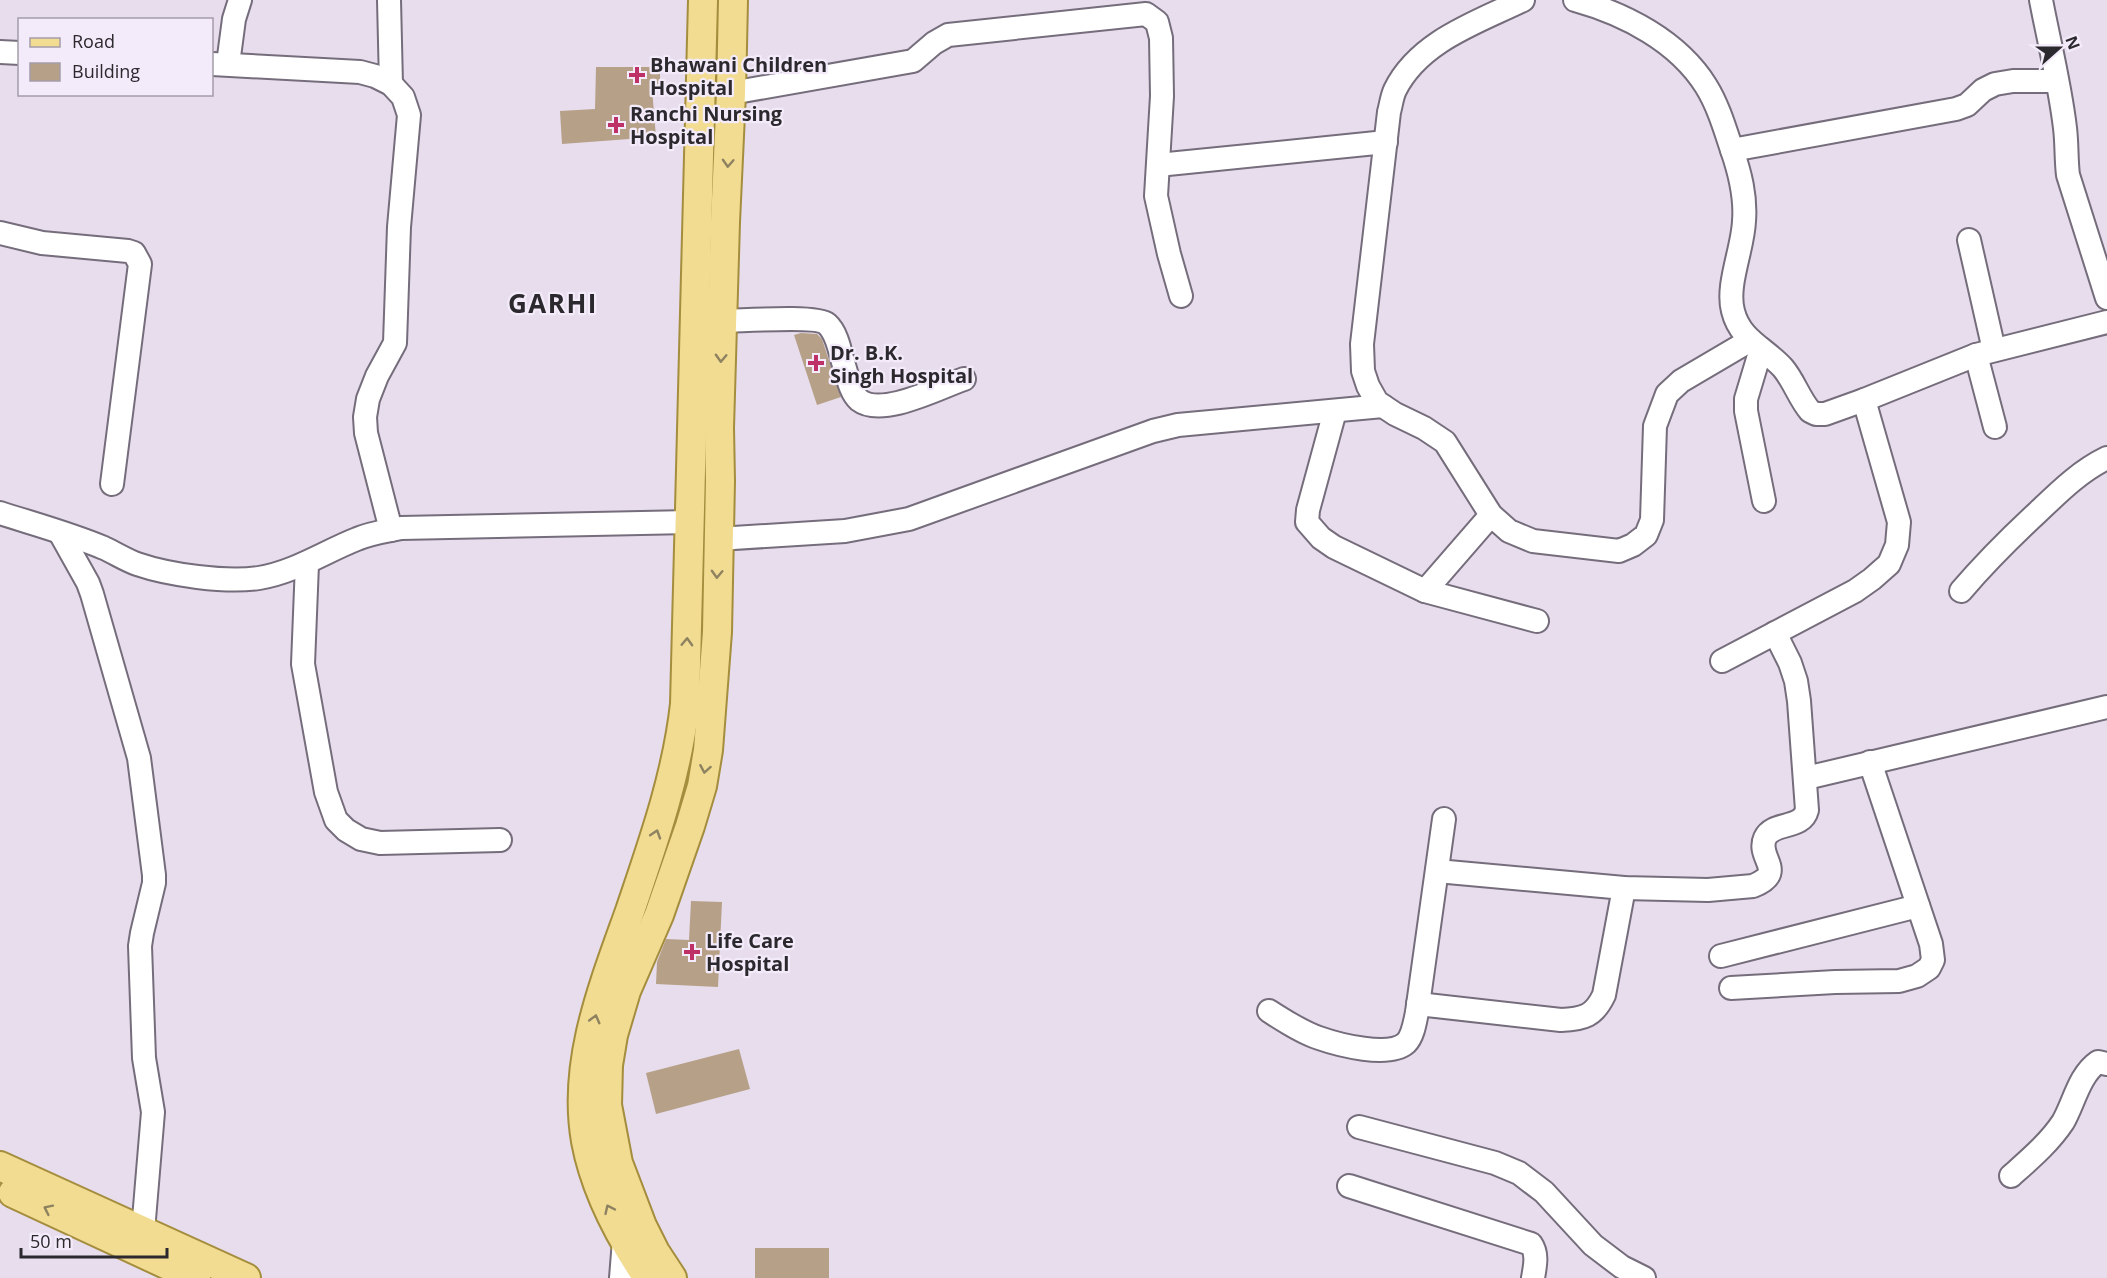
<svg xmlns="http://www.w3.org/2000/svg" width="2107" height="1278" font-family="'Open Sans',sans-serif">
<rect width="100%" height="100%" fill="#e7dded"/>
<!-- building -->
<g fill="#b6a087">
<path d="M596,67H660V89H652L656,137L562,144L560,111L595,109Z"/>
<path d="M801,333L817,334L822,339L841,397L817,405L794,335Z"/>
<path d="M691,901L722,902L718,987L656,984L657,962L666,939L689,940Z"/>
<path d="M739,1049L750,1089L656,1114L646,1073Z"/>
<rect x="755" y="1248" width="74" height="30"/>
</g>
<g fill="none" stroke-linecap="round" stroke-linejoin="round">
<defs>
<g id="minor">
<path d="M389,0L391,84"/>
<path d="M1523,0C1478,22 1419,41 1395,90C1392,96 1391,105 1389,112L1362,344L1363,371L1368,386L1377,402L1395,414L1424,428L1445,442L1491,515L1509,531L1533,541L1619,551L1633,545L1646,535L1652,520L1655,426L1667,394L1681,381L1749,341"/>
<path d="M1575,0C1625,14 1678,41 1706,86C1718,105 1725,129 1732,150C1740,173 1746,196 1744,221C1743,249 1726,285 1733,311C1740,340 1765,348 1783,368C1794,381 1799,398 1810,411L1816,414H1825L1864,400L1976,355L2107,322"/>
<path d="M2041,0C2049,42 2060,85 2065,128C2067,144 2066,159 2068,175L2107,298"/>
<path d="M0,52L20,53"/>
<path d="M212,64L360,72L375,76L391,84L403,97L409,115L399,227L395,343L377,376L368,399L365,417L366,433L391,530"/>
<path d="M228,64L234,19L240,0"/>
<path d="M731,93L913,61L934,43L948,35L1146,14L1157,22L1161,38L1162,96L1156,196L1169,254L1181,296"/>
<path d="M1732,150L1956,109L1967,105L1983,90L1995,84L2013,81H2057"/>
<path d="M1158,165L1386,142"/>
<path d="M0,233L42,243L128,251L134,253L140,264L112,484"/>
<path d="M1969,240L1994,350"/>
<path d="M722,321C741,321 816,315 827,324C837,333 840,351 843,362C847,374 850,392 859,400C882,418 940,387 964,379"/>
<path d="M1761,349L1746,399V411L1764,501"/>
<path d="M1976,355L1995,427"/>
<path d="M1335,411L1308,510L1307,522L1321,538L1334,547L1425,591L1491,515"/>
<path d="M0,513C34,524 71,534 104,548C115,553 126,560 137,564C169,575 226,583 259,578C295,572 324,552 357,539C371,533 386,531 401,528L690,522"/>
<path d="M60,533L88,583L92,594L139,758L154,875V883L142,933L140,946L144,1058L153,1112L143,1231"/>
<path d="M718,539L845,531L909,519L1153,431L1178,425L1383,406"/>
<path d="M307,564L303,664L326,792L336,820L346,830L361,839L380,843L500,840"/>
<path d="M1425,591L1537,621"/>
<path d="M1961,591C1985,563 2011,537 2038,512C2059,492 2080,471 2107,458"/>
<path d="M1722,661L1855,591L1872,579L1889,564L1897,545L1899,522L1864,400"/>
<path d="M1806,778L2107,707"/>
<path d="M1437,871L1624,888L1708,890L1753,886C1788,872 1756,858 1765,838C1773,821 1802,830 1807,810L1799,701L1796,681L1790,663L1775,633"/>
<path d="M1721,956L1918,906"/>
<path d="M1731,988L1835,982L1899,981L1917,976L1929,968L1933,960L1931,944L1870,762"/>
<path d="M1418,1004L1561,1020C1584,1019 1594,1016 1604,995L1624,888"/>
<path d="M1269,1011C1285,1021 1301,1032 1319,1038C1339,1045 1389,1058 1406,1043C1413,1036 1415,1022 1417,1012L1444,819"/>
<path d="M1359,1127L1495,1163L1519,1173L1544,1192L1593,1245L1622,1267L1644,1278"/>
<path d="M2011,1176C2030,1159 2049,1143 2063,1122C2074,1103 2079,1075 2098,1062L2107,1064"/>
<path d="M1349,1186L1531,1244C1538,1254 1535,1266 1533,1278"/>
<path d="M621,1278L624,1240"/>
</g>
<g id="major">
<path d="M0,1166L246,1278"/>
<path d="M13,1193L196,1278"/>
<path d="M648,1278C620,1237 595,1190 586,1141C572,1062 604,984 630,911C653,843 677,776 685,704L703,0"/>
<path d="M672,1278L655,1252L642,1226L618,1163L607,1105L608,1065L613,1035L626,991L659,915L690,826L702,786L708,750L717,632L720,481L719,428L725,222L731,93L733,0"/>
</g>
</defs>
<!-- minor casing -->
<use href="#minor" stroke="#756d7b" stroke-width="26"/>
<!-- major casing -->
<use href="#major" stroke="#a58d3e" stroke-width="32"/>
<!-- minor -->
<use href="#minor" stroke="#fff" stroke-width="22"/>
<!-- major -->
<use href="#major" stroke="#f1dc91" stroke-width="28"/>
</g>
<!-- one-way arrows -->
<defs><path id="oneway-chevron" d="M-2-3.5L2.5 0L-2 3.5" fill="none" stroke-width="1.6" stroke-linecap="round" stroke-linejoin="round" transform="scale(1.5)"/></defs>
<g stroke="#8e8260">
<use href="#oneway-chevron" transform="translate(728 163) rotate(93)"/>
<use href="#oneway-chevron" transform="translate(721 358) rotate(92)"/>
<use href="#oneway-chevron" transform="translate(717 574) rotate(92)"/>
<use href="#oneway-chevron" transform="translate(687 642) rotate(-88)"/>
<use href="#oneway-chevron" transform="translate(705 769) rotate(100)"/>
<use href="#oneway-chevron" transform="translate(656 834) rotate(-72)"/>
<use href="#oneway-chevron" transform="translate(595 1019) rotate(-75)"/>
<use href="#oneway-chevron" transform="translate(48 1209) rotate(-154)"/>
<use href="#oneway-chevron" transform="translate(609 1209) rotate(-115)"/>
</g>
<!-- markers -->
<g fill="#be3166" stroke="#f4ebfa" stroke-width="2">
<path d="M634 66h6v6h6v6h-6v6h-6v-6h-6v-6h6z"/>
<path d="M613 116h6v6h6v6h-6v6h-6v-6h-6v-6h6z"/>
<path d="M813 354h6v6h6v6h-6v6h-6v-6h-6v-6h6z"/>
<path d="M689 943h6v6h6v6h-6v6h-6v-6h-6v-6h6z"/>
</g>
<g text-anchor="middle" dominant-baseline="central" stroke-width="4.5" stroke-linejoin="round" paint-order="stroke">
<!-- poi labels -->
<g font-size="20" font-weight="bold" fill="#2b282e" stroke="#f4ebfa" text-anchor="start">
<text x="650" y="64">Bhawani Children<tspan x="650" dy="23">Hospital</tspan></text>
<text x="630" y="113">Ranchi Nursing<tspan x="630" dy="23">Hospital</tspan></text>
<text x="830" y="352">Dr. B.K.<tspan x="830" dy="23">Singh Hospital</tspan></text>
<text x="706" y="940">Life Care<tspan x="706" dy="23">Hospital</tspan></text>
</g>
<!-- district labels -->
<g font-size="26" font-weight="bold" letter-spacing="1.5" fill="#2b282e" stroke="#f4ebfa">
<text x="553" y="303">GARHI</text>
</g>
</g>
<!-- legend -->
<rect x="18" y="18" width="195" height="78" fill="#f4ebfa" stroke="#a49da8" stroke-width="1.5"/>
<rect x="30" y="38" width="30" height="9" fill="#f1dc91" stroke="#a49da8" stroke-width="1.5"/>
<text x="72" y="48" font-size="18" fill="#2b282e">Road</text>
<rect x="30" y="63" width="30" height="18" fill="#b6a087" stroke="#a49da8" stroke-width="1.5"/>
<text x="72" y="78" font-size="18" fill="#2b282e">Building</text>
<!-- north arrow -->
<g transform="translate(2059 48) rotate(69)" stroke="#f4ebfa" stroke-width="4.5" paint-order="stroke">
<path d="M0-4.5L10 22L0 15L-10 22Z" fill="#2b282e"/>
<text y="-9" font-size="16" font-weight="bold" text-anchor="middle" fill="#2b282e">N</text>
</g>
<!-- scale -->
<path d="M21 1248v9h146v-9" fill="none" stroke="#2b282e" stroke-width="3"/>
<text x="30" y="1248" font-size="18" fill="#2b282e" stroke="#f4ebfa" stroke-width="4.5" paint-order="stroke">50 m</text>
</svg>
